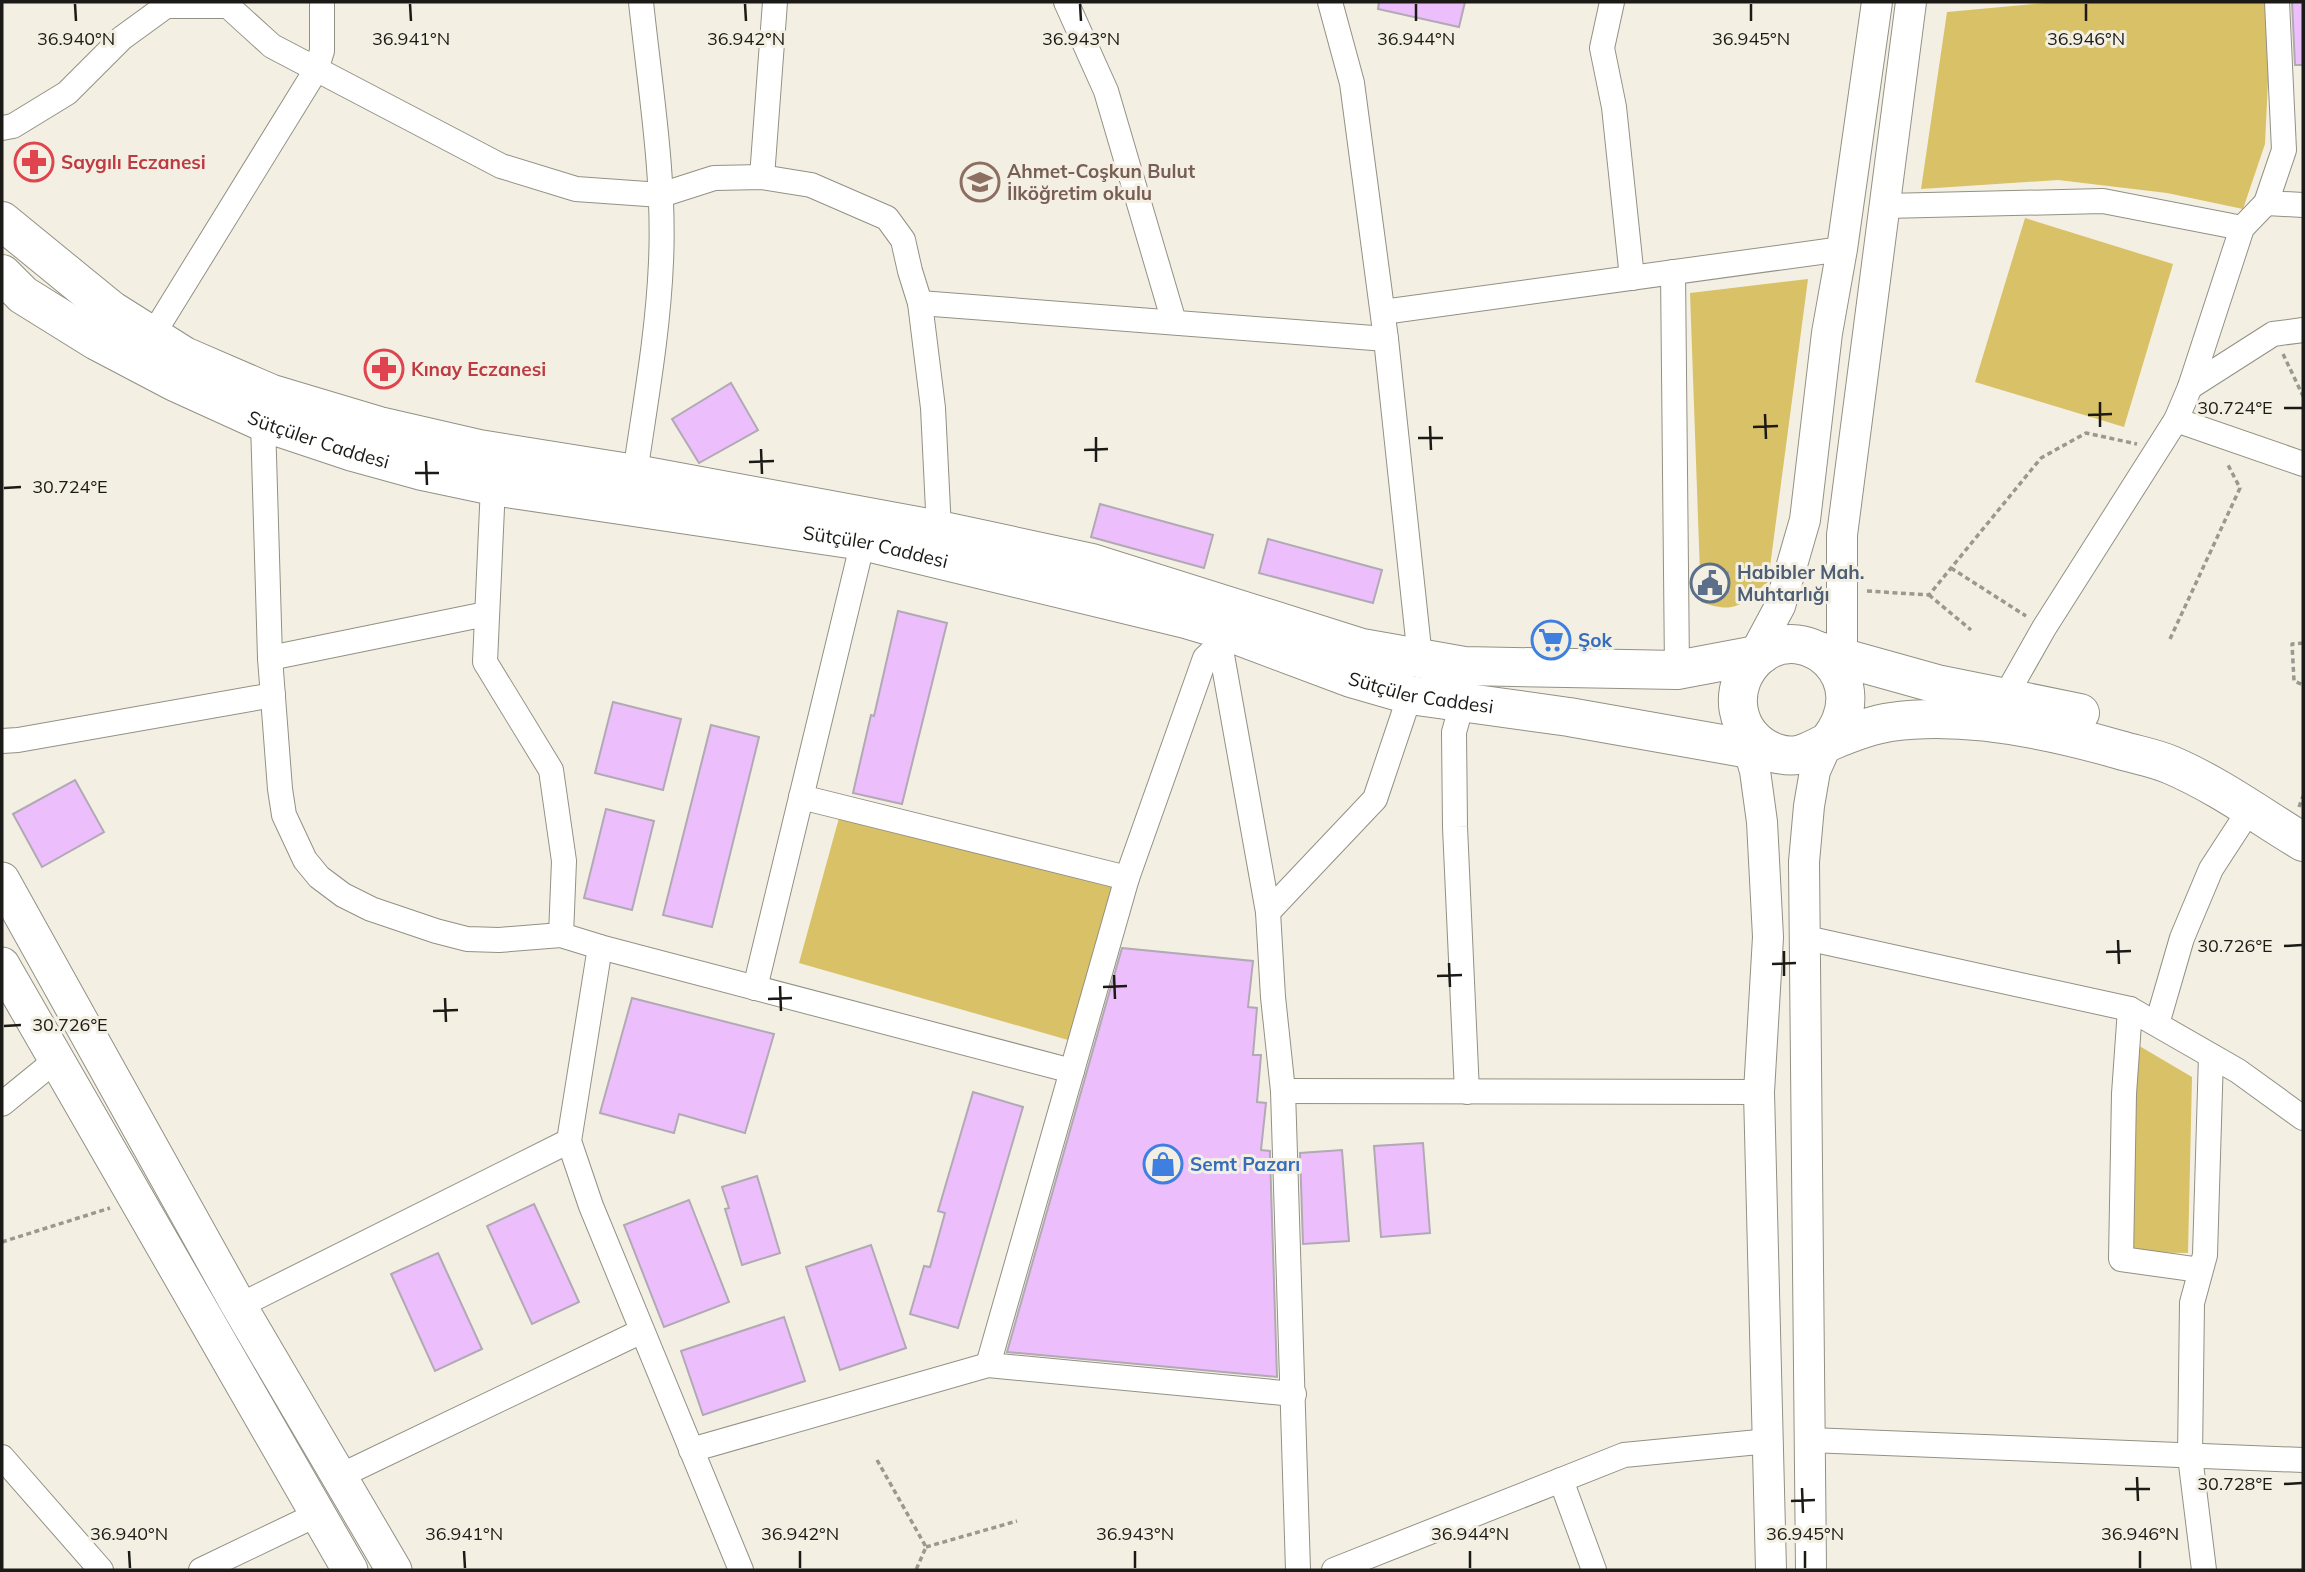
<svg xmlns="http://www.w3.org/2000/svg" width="2305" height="1572" font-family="Mulish,sans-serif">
<rect width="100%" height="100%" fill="#f3f0e3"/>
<!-- green -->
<g fill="#d9c167">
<path d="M2056,2H2267L2269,59L2265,144L2243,209L2167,193L2058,180L1921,189L1947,12Z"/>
<path d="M2025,218L2173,264L2124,427L1975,382Z"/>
<path d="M1808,279L1768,582C1740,604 1738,615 1701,602L1690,293Z"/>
<path d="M839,818L1117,887L1075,1042L799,963Z"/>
<path d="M2136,1044L2192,1077L2188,1253L2126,1252Z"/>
</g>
<!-- building -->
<g fill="#ecbffc" stroke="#b1a9b4" stroke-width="2">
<path d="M1379,2H1465L1459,27L1378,9Z"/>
<path d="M2292,2H2303V65H2295Z"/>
<path d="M731,383L758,430L699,463L672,419Z"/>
<path d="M1100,504L1213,535L1204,568L1091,537Z"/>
<path d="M1268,539L1382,570L1373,603L1259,573Z"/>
<path d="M1728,572V592L1693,593V574Z"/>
<path d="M898,611L947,623L902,804L853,793L871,715L874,716Z"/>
<path d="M613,702L681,719L663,790L595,773Z"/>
<path d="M711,725L759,737L712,927L663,915Z"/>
<path d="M75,780L104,832L42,867L13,814Z"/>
<path d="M606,809L654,821L632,910L584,898Z"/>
<path d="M1122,948L1253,961L1248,1007L1257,1008L1253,1055H1261L1257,1102L1266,1103L1261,1150L1270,1151V1156L1277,1377L1007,1352Z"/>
<path d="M632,998L774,1034L745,1133L679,1114L674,1133L600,1113Z"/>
<path d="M973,1092L1023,1107L958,1328L910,1314L924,1266L930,1267L945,1213L938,1211Z"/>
<path d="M1423,1143L1430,1233L1381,1237L1374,1146Z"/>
<path d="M1342,1150L1349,1241L1303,1244L1300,1153Z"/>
<path d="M757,1176L780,1253L742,1265L725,1209L729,1208L722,1187Z"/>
<path d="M689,1200L729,1302L664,1327L624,1225Z"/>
<path d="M534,1204L579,1302L532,1324L487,1226Z"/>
<path d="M871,1245L906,1348L840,1370L806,1267Z"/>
<path d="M438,1253L482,1349L435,1371L391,1274Z"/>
<path d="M784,1317L805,1381L703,1415L681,1351Z"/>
</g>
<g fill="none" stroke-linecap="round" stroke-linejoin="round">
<defs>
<g id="minor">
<path d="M1066,2L1106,91L1174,322"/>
<path d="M1330,2L1352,83L1386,339L1420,658"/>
<path d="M1612,2L1602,48L1614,107L1632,278"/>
<path d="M2,128L13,126L67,93L122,38L166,6H228L272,46L501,166L576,189L661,195L714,178L762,177L811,185L887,218L903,240L910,271L920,303L933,408L939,530"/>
<path d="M762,177L775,2"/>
<path d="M2266,203L2303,205"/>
<path d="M1885,206L2103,201L2242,228"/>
<path d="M1673,272L1677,670"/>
<path d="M920,303L1386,339"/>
<path d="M1383,312L1842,249"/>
<path d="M152,336L316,70L322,51V2"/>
<path d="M2190,387L2273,334L2303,330"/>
<path d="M2176,420L2303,464"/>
<path d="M263,422L270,658L280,789L284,815L305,860L319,877L343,895L371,909L436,931L467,939L499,940L561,935L600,947L569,1141L591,1206L741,1570"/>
<path d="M635,474C645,404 658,334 661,262C665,176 650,88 641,2"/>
<path d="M493,486L485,662L551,770L564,861L561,935"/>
<path d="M1223,630L1220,644L1268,912L1273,997L1283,1091L1298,1570"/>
<path d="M270,658L486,614"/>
<path d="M2005,697L2044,628L2176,420L2190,387L2242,228L2266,203L2284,150L2277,2"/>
<path d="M1462,704L1454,732L1455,827L1467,1092"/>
<path d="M2,741L18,740L273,695"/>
<path d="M801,797L1127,878"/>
<path d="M1268,912L1375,799L1410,695"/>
<path d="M1806,938L2130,1009L2238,1071L2303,1118"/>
<path d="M600,947L1072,1071"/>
<path d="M755,988L863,541"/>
<path d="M2130,1009L2124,1094L2121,1259L2200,1270"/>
<path d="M2157,1024L2182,938L2211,869L2250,809"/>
<path d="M1283,1091L1759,1092"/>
<path d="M2,1104L56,1060"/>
<path d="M239,1306L569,1141"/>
<path d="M988,1365L1127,878L1205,658L1220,644"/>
<path d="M1810,1440L2303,1460"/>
<path d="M691,1450L988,1365L1294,1394"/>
<path d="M2,1457L101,1570"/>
<path d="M340,1476L642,1331"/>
<path d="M1561,1480L1594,1570"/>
<path d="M201,1570L318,1514"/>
<path d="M1334,1570L1624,1455L1769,1441"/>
<path d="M2204,1570L2190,1456L2192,1303L2205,1255L2211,1056"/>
</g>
<g id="tertiary">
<path d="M1749,664L1780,606L1805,520L1827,333L1842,249L1877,2"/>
<path d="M1842,676V535L1911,2"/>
<path d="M1743,730L1755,771L1762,822L1768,937L1759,1092L1771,1570"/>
<path d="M1811,1570L1804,862L1809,806L1815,771L1828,742"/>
</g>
<g id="secondary">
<path d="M2,880L239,1306L394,1570"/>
<path d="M2,965L350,1570"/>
</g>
<g id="primary">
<path d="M2,221L111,310L184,356L272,394L379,426L479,449L635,474L939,530L1092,563L1362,648L1464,666L1677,670L1762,654"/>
<path id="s1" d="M2,274L23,295L97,341L175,382L263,422L353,452L422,471L493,486L863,541L1186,619L1223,630L1351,678L1410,695L1569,717L1778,754"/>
<path d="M1815,650L1937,684L2080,713"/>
<path d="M1828,742C1879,680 1806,617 1759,656C1725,685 1733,738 1776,753C1799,761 1811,749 1831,741C1850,733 1870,725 1891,722C1963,712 2051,730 2120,750C2137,755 2155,758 2171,765C2218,785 2260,816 2303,842"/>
</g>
</defs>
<!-- minor casing -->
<use href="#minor" stroke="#939084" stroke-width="26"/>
<!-- tertiary casing -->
<use href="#tertiary" stroke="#939084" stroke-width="32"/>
<!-- secondary casing -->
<use href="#secondary" stroke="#939084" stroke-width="37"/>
<!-- primary casing -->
<use href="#primary" stroke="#939084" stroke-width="40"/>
<!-- path -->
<g stroke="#9b998f" stroke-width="3.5" stroke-dasharray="5 3.5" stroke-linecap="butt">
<path d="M2283,354L2303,396"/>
<path d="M1951,568L2026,616"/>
<path d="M1867,591L1929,595L2041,458L2086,433L2137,444"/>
<path d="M1929,595L1971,630"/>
<path d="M2170,639L2240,488L2227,463"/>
<path d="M2303,643L2292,644L2294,681L2303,685"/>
<path d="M2299,807L2303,796"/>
<path d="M2,1242L110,1208"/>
<path d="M877,1460L926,1547L916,1570"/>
<path d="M926,1547L1017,1521"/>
</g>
<!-- minor -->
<use href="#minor" stroke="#fff" stroke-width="24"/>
<!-- tertiary -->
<use href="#tertiary" stroke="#fff" stroke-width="30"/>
<!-- secondary -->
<use href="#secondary" stroke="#fff" stroke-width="35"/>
<!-- primary -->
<use href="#primary" stroke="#fff" stroke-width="38"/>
</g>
<!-- ticks -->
<path fill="none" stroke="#1c1a16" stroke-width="2.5" d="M75,4L76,21M410,4L411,21M745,4L746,21M1080,4L1081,21M1416,4V21M1751,4V21M2086,4V21M2100,402V427M2284,408H2302M1765,414L1766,439M2088,415L2112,414M1430,426L1431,450M1753,427L1778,426M1096,437V462M1418,438H1443M761,449L762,474M1084,450L1108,449M426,461L427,485M749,462L774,461M415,473H439M4,488L21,487M2118,940L2119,964M2284,946L2302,945M1784,951V976M2106,952L2131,951M1449,963L1450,987M1772,964L1796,963M1114,975L1115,999M1437,976L1462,975M780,986L781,1011M1103,987L1127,986M445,998L446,1022M768,999L792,998M433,1011L458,1010M4,1026L21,1025M2137,1477L2138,1501M2284,1484L2302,1483M1802,1488L1803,1513M2125,1489H2150M1791,1501L1815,1500M129,1551L130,1568M464,1551L465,1568M800,1551V1568M1135,1551V1568M1470,1551V1568M1805,1551V1568M2140,1551V1568"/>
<!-- icons -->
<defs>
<symbol id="pharmacy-ring" viewBox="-11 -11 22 22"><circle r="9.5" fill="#f3f0e3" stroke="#e0444e" stroke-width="1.5"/><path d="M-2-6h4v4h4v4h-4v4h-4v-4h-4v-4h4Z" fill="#e0444e"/></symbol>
<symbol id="school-ring" viewBox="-11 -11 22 22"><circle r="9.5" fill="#f3f0e3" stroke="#8d6e63" stroke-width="1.5"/><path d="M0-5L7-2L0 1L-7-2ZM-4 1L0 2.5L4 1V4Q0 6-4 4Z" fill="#8d6e63"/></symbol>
<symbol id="civic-ring" viewBox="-11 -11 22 22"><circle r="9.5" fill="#f3f0e3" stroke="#5c6f8a" stroke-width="1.5"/><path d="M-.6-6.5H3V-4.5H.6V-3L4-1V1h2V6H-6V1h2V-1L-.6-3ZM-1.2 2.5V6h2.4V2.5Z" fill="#5c6f8a"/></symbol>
<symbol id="supermarket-ring" viewBox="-11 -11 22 22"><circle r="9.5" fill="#f3f0e3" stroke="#3f7fe0" stroke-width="1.5"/><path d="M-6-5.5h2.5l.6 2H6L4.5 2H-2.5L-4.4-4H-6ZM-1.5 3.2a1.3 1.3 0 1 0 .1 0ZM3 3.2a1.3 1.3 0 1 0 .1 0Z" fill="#3f7fe0"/></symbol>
<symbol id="shop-ring" viewBox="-11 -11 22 22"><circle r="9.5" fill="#f3f0e3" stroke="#3f7fe0" stroke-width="1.5"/><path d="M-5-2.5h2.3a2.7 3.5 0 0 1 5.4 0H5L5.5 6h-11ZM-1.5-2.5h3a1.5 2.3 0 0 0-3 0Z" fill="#3f7fe0"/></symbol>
</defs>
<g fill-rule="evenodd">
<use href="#pharmacy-ring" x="12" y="140" width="44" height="44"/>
<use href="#school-ring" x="958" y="160" width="44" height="44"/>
<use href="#pharmacy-ring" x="362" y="347" width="44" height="44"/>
<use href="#civic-ring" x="1688" y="561" width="44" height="44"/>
<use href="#supermarket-ring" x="1529" y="618" width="44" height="44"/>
<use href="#shop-ring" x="1141" y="1142" width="44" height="44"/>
</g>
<g text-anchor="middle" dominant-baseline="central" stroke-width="6" stroke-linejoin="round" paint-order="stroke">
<!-- health labels -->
<g font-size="19" font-weight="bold" fill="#be3a42" stroke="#f3f0e3" text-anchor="start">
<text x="61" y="162">Saygılı Eczanesi</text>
<text x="411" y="369">Kınay Eczanesi</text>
</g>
<!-- education labels -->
<g font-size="19" font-weight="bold" fill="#785e54" stroke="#f3f0e3" text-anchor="start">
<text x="1007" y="171">Ahmet-Coşkun Bulut<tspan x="1007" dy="22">İlköğretim okulu</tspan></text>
</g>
<!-- street labels -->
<g font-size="19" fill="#1c1a16" stroke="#f3f0e3">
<text stroke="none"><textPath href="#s1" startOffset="360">Sütçüler Caddesi</textPath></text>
<text stroke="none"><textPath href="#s1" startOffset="928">Sütçüler Caddesi</textPath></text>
<text stroke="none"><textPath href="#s1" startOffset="1494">Sütçüler Caddesi</textPath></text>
</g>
<!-- service labels -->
<g font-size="19" font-weight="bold" fill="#4e5e75" stroke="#f3f0e3" text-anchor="start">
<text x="1737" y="572">Habibler Mah.<tspan x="1737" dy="22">Muhtarlığı</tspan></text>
</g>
<!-- shop labels -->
<g font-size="19" font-weight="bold" fill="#366cbe" stroke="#f3f0e3" text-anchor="start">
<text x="1578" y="640">Şok</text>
<text x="1190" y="1164">Semt Pazarı</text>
</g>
</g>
<g font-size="18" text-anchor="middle" fill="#1c1a16" stroke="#f3f0e3" stroke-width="6" stroke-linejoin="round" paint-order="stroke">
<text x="76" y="45">36.940°N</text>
<text x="411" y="45">36.941°N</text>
<text x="746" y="45">36.942°N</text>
<text x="1081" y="45">36.943°N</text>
<text x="1416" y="45">36.944°N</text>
<text x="1751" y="45">36.945°N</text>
<text x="2086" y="45">36.946°N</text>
<text x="2235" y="414">30.724°E</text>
<text x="70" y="493">30.724°E</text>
<text x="2235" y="952">30.726°E</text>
<text x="70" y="1031">30.726°E</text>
<text x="2235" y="1490">30.728°E</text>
<text x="129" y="1540">36.940°N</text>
<text x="464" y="1540">36.941°N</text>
<text x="800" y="1540">36.942°N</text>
<text x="1135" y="1540">36.943°N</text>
<text x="1470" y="1540">36.944°N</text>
<text x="1805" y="1540">36.945°N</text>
<text x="2140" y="1540">36.946°N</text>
</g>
<!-- border -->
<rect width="2305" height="1572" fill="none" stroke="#1c1a16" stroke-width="7"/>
</svg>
